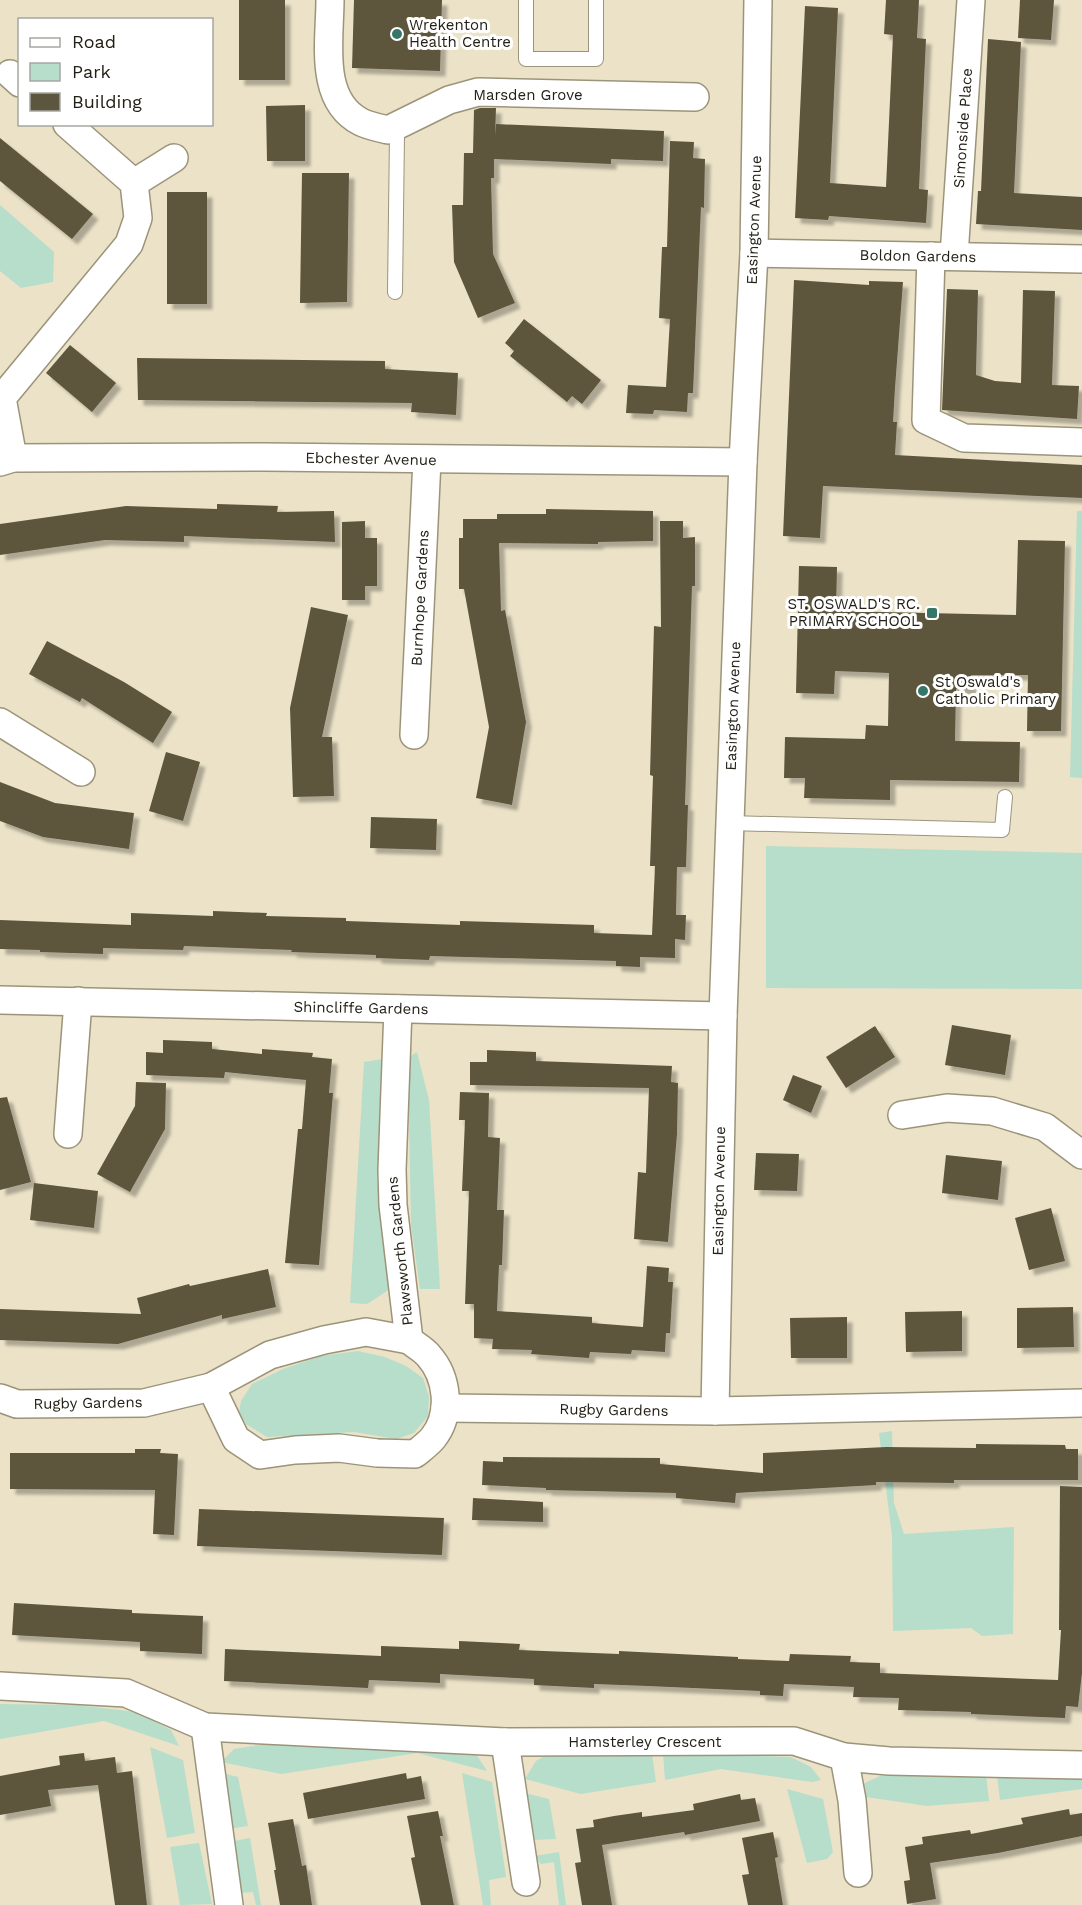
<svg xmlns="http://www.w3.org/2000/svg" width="1082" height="1905" font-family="'Work Sans',sans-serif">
<defs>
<filter id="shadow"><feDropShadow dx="5.5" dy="5.5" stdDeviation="1.5" flood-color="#0004"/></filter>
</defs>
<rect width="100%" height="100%" fill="#ebe2c7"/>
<!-- green -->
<g fill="#b6deca">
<path d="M0,205L54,252L53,282L21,288L0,271Z"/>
<path d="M1077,511H1082V778L1070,777Z"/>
<path d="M766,846L1082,853V989L766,988Z"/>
<path d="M417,1052L429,1100L440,1289H420L411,1225L408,1058Z"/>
<path d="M383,1059L377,1179L390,1289L367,1304L350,1303L364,1062Z"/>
<path d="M358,1351L385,1357L406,1366L423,1378L429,1397L428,1416L414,1433L396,1439L354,1432L267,1437L246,1424L239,1412L241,1401L252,1384L283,1369L321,1356Z"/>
<path d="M892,1431L894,1503L904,1534L1014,1527L1013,1634L982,1636L971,1628L893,1631L892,1536L879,1433Z"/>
<path d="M0,1704L76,1705L137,1712L171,1730L179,1746L104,1721L0,1739Z"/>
<path d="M344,1744L476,1754L487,1771L417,1753L281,1774L221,1762L234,1749L259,1745Z"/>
<path d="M150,1747L183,1760L195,1833L167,1838Z"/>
<path d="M552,1752L652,1754L656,1782L581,1794L525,1779L536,1761Z"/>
<path d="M663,1753L791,1757L811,1767L821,1780L812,1782L721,1769L665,1780Z"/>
<path d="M218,1772L238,1777L248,1826L228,1829Z"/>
<path d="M462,1773L492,1782L506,1877L489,1880L491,1905H483Z"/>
<path d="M986,1774L989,1801L927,1806L859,1796L865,1783L880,1776Z"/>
<path d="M997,1775L1082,1777V1789L1000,1800Z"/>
<path d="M787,1789L823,1799L833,1852L827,1859L807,1863Z"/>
<path d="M525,1793L549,1799L556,1839L532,1840Z"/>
<path d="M250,1838L261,1905H256L253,1892L240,1893L229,1842Z"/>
<path d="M199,1843L212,1904L180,1905L170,1847Z"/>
<path d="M559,1852L566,1905H559L554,1862L541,1864L534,1856Z"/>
</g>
<!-- building -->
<g fill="#5d563e" filter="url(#shadow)">
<rect x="239" y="0" width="46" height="80"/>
<path d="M354,0H442L440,71L352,68Z"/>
<path d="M886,0H919L917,38L926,39L919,189L928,190L926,223L829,216L828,220L795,218L805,6L838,8L830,183L886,187L893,35L884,34Z"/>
<path d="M1020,0H1054L1051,40L1018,38Z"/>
<path d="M988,39L1021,42L1014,193L1082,197V230L976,224L978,191H981Z"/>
<path d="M305,105V161H267L266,106Z"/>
<path d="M480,108H496L495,136L496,124L664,131L663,161L611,159V164L494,159V178H491L493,254L515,303L478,318L454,262L452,205H463L464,153H473L474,110Z"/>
<path d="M0,138L93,214L72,239L0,181Z"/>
<path d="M670,141L694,142L693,158L705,159L704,208L701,207L693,393H688L687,412L654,410L653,414L626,413L628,385L666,387L670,319L659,318L662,247H667Z"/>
<path d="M302,173H349L347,302L300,303Z"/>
<rect x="167" y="192" width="40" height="112"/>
<path d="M794,280L869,285V281L903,282L895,388L893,422H897L895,455L1082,465V498L823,486L820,538L783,536Z"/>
<path d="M947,289L978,290L976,375L995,381L1021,383L1023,290L1055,291L1052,385L1079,386L1077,419L942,410Z"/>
<path d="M524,319L601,380L582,404L572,396L567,402L510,356L514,351L505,343Z"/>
<path d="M70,345L116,383L92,412L46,373Z"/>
<path d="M137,358L385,361V369L458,373L456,415L411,412L412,403L138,400Z"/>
<path d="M217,504L278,506L277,512L334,511L335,542L184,536V542L105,540L0,555V524L126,506L217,509Z"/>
<path d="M546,509L653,511V541L598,542V544L499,543L501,611L505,610L526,722L512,805L476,798L489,727L464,589H459V538H463V519H497V514H546Z"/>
<path d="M365,521V538H377V586H365V600H342V522Z"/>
<path d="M660,521H683V538L695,537V586H692L685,805H688L686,867H677L676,915H686L685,940L675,939V958L640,957V967L616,966V961L430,956L429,960L376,958V955L291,952L292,950L184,946L183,950L103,948V954L40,952V950L0,949V920L131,925V913L213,916V911L267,913L266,916L346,918V921L460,925V921L594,925V933L652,935L655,866H650L653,776L650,775L654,626L661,627Z"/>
<path d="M1018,540L1065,541L1061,731H1027L1028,675H971V689H956L955,741L1020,742L1019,782L890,780V800L804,798L805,778H784L785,737L865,739L866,725L888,726L889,673L835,671L834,694L796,693L799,566L837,567L836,611L1016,615Z"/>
<path d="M311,607L348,615L322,737H332L334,796L293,797L290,708Z"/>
<path d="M47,641L124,682L172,712L153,743L82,698L80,702L29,674Z"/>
<path d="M166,752L200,762L183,821L149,811Z"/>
<path d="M0,782L55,803L134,813L129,849L43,837L0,821Z"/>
<path d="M371,817L437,819L436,850L370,848Z"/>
<path d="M952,1025L1011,1035L1005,1075L945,1065Z"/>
<path d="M875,1026L895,1057L846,1088L826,1057Z"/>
<path d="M163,1040L212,1042V1049L262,1054V1049L313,1053L312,1057L332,1059L329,1093H333L319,1265L285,1263L298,1129H302L306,1080L225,1072L224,1078L146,1075V1052L163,1053Z"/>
<path d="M487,1050L536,1052V1061L672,1066L671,1082L678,1083L677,1134L668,1242L634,1239L638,1172L646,1173L649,1088L470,1085V1062H487Z"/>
<path d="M793,1075L822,1086L811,1113L783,1100Z"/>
<path d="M136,1082L166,1083L165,1129L130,1192L97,1174L135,1106Z"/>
<path d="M460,1092L489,1093L488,1137L500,1138L497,1210H504L502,1265H499L497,1311L592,1317V1323L643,1327L647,1266L669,1268L668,1282H673L670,1333H666L665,1352L632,1350L631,1354L590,1352L589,1358L531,1354L532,1350L492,1349L493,1339L474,1338V1304H465L469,1191H462L465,1120H459Z"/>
<path d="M7,1097L31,1182L0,1190V1098Z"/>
<path d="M756,1153L799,1154L797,1191L754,1190Z"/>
<path d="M946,1155L1002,1161L998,1200L942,1193Z"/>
<path d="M34,1183L98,1191L94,1228L30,1220Z"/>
<path d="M1051,1208L1065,1261L1029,1270L1015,1218Z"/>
<path d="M268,1269L276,1307L222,1319V1315L118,1344L0,1340V1309L141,1314L137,1298L189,1284L190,1286Z"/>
<path d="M1073,1307L1074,1347L1017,1348V1308Z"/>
<path d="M962,1311V1351L906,1352L905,1312Z"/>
<path d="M847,1317V1358H791L790,1318Z"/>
<path d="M976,1444L1065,1445L1066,1449H1078V1480H954V1483L876,1482V1485L736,1493L735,1503L676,1498V1493L546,1490V1488L482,1485L483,1461L503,1462V1457L660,1458V1464L763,1473V1453L886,1447L976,1448Z"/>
<path d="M135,1449H161L160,1453L178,1454L174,1535L153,1534L155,1490L10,1489V1453H135Z"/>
<path d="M1060,1486L1082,1487V1673L1078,1707L1066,1706L1065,1718L971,1714V1712L898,1710L899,1698L853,1697L854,1687L784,1684L783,1696L760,1695V1691L648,1686L594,1684V1688L534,1685V1679L440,1674V1683L369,1680L368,1688L224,1681L225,1649L381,1656V1646L459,1649V1641L520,1644L519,1650L619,1654V1651L738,1657V1659L789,1661L790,1654L851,1656L850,1662L880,1663V1673L1058,1680L1061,1630H1059Z"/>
<path d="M473,1498L543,1502V1522L472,1520Z"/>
<path d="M199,1509L444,1518L442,1555L197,1546Z"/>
<path d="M14,1603L132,1610V1613L203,1616L202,1654L140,1651V1642L12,1635Z"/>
<path d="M84,1753L85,1761L115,1757L117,1773L132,1771L147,1905H115L98,1785L48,1790L51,1806L0,1815V1776L60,1765L59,1756Z"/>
<path d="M406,1773L407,1779L421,1776L425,1799L308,1819L303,1793Z"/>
<path d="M740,1794L741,1800L755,1798L760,1821L685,1835L684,1832L602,1845L612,1905H582L575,1863L581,1862L576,1829L594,1827L593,1820L614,1816L642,1812V1817L694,1810L693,1804Z"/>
<path d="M1069,1809L1070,1815L1082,1813V1836L998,1853L930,1863L936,1899L907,1904L904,1881L910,1880L905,1847L923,1844L922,1837L970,1830L971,1834L1023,1824L1021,1818Z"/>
<path d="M438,1811L443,1836H440L454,1905H421L411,1858L415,1857L407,1816Z"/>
<path d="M293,1819L302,1866L306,1865L312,1905H280L274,1870H276L268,1823Z"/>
<path d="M773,1832L778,1857L775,1858L783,1905H748L742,1875L749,1874L742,1838Z"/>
</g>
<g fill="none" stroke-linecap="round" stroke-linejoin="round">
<defs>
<g id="lane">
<path d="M526,0V59H596V0"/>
<path d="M395,292L397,134L396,127"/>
<path d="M729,823L1002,830L1005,797"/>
</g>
<g id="street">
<path d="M330,0C330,40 318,100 361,122C369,126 380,128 388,130L449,100L478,92L695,97"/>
<path d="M10,74L20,83"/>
<path d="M134,183L174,158"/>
<path d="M754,253L1082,259"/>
<path d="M931,256L926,420L964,438L1082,442"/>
<path d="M954,256L971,0"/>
<path d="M13,458L2,398L129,244L138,218L134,183L67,124"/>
<path d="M0,462L13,458L264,457L743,462"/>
<path d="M0,722L81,772"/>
<path d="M414,735L427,460"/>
<path d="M0,1000L723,1016"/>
<path d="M902,1115L947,1108L992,1111L1045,1127L1082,1155"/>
<path d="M68,1134L78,1001"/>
<path d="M211,1387L236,1439L260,1455L295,1450L339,1448L377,1453L415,1454C421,1449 428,1444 433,1438C452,1414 448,1377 428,1355C423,1349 415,1345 409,1340L393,1205L392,1170L398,1009"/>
<path d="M0,1398L17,1404L144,1403L211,1387L270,1355L324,1340L366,1332L409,1340"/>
<path d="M445,1408L715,1411L1082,1403"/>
<path d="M715,1411L723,1016L743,462L754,253L758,0"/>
<path d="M0,1686L126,1693L205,1727L505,1742L794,1741L844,1757L889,1761L1082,1765"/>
<path d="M205,1727L229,1905"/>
<path d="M505,1742L526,1882"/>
<path d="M844,1757L852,1800L858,1873"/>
</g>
</defs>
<!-- lane casing -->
<use href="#lane" stroke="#9c947a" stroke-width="16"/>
<!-- street casing -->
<use href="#street" stroke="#9c947a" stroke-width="30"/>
<!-- lane -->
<use href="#lane" stroke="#fff" stroke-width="14"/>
<!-- street -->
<use href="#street" stroke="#fff" stroke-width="27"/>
</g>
<!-- markers -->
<g fill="#347769" stroke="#fff" stroke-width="2">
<circle cx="397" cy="34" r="6"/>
<rect x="926" y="607" width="12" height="12" rx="3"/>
<circle cx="923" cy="691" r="6"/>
</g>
<g text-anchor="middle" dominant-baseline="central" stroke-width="6" stroke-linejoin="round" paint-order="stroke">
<!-- poi labels -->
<g font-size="15" fill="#232016" stroke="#fff" text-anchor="start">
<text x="409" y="25">Wrekenton<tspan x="409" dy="17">Health Centre</tspan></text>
<text x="920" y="604" text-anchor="end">ST. OSWALD'S RC.<tspan x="920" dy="17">PRIMARY SCHOOL</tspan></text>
<text x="935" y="682">St Oswald's<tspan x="935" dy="17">Catholic Primary</tspan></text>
</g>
<!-- street labels -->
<g font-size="15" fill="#232016" stroke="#fff">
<text x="528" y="95">Marsden Grove</text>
<text transform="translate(963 128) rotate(-86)">Simonside Place</text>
<text transform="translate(754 220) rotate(-88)">Easington Avenue</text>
<text transform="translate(918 256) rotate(1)">Boldon Gardens</text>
<text transform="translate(371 459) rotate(1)">Ebchester Avenue</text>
<text transform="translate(420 598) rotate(-87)">Burnhope Gardens</text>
<text transform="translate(733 706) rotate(-88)">Easington Avenue</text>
<text transform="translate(361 1008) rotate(1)">Shincliffe Gardens</text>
<text transform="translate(719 1191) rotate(-89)">Easington Avenue</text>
<text transform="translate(400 1251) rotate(-96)">Plawsworth Gardens</text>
<text transform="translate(88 1403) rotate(-1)">Rugby Gardens</text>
<text transform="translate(614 1410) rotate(1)">Rugby Gardens</text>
<text x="645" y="1742">Hamsterley Crescent</text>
</g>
</g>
<!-- legend -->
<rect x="18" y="18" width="195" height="108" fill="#ffffff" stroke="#a7a6a2" stroke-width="1.5"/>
<rect x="30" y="38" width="30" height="9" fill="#ffffff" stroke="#a7a6a2" stroke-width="1.5"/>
<text x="72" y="48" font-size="18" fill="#232016">Road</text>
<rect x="30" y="63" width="30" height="18" fill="#b6deca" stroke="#a7a6a2" stroke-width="1.5"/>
<text x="72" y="78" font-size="18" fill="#232016">Park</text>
<rect x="30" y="93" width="30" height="18" fill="#5d563e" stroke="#a7a6a2" stroke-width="1.5"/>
<text x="72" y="108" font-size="18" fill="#232016">Building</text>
</svg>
